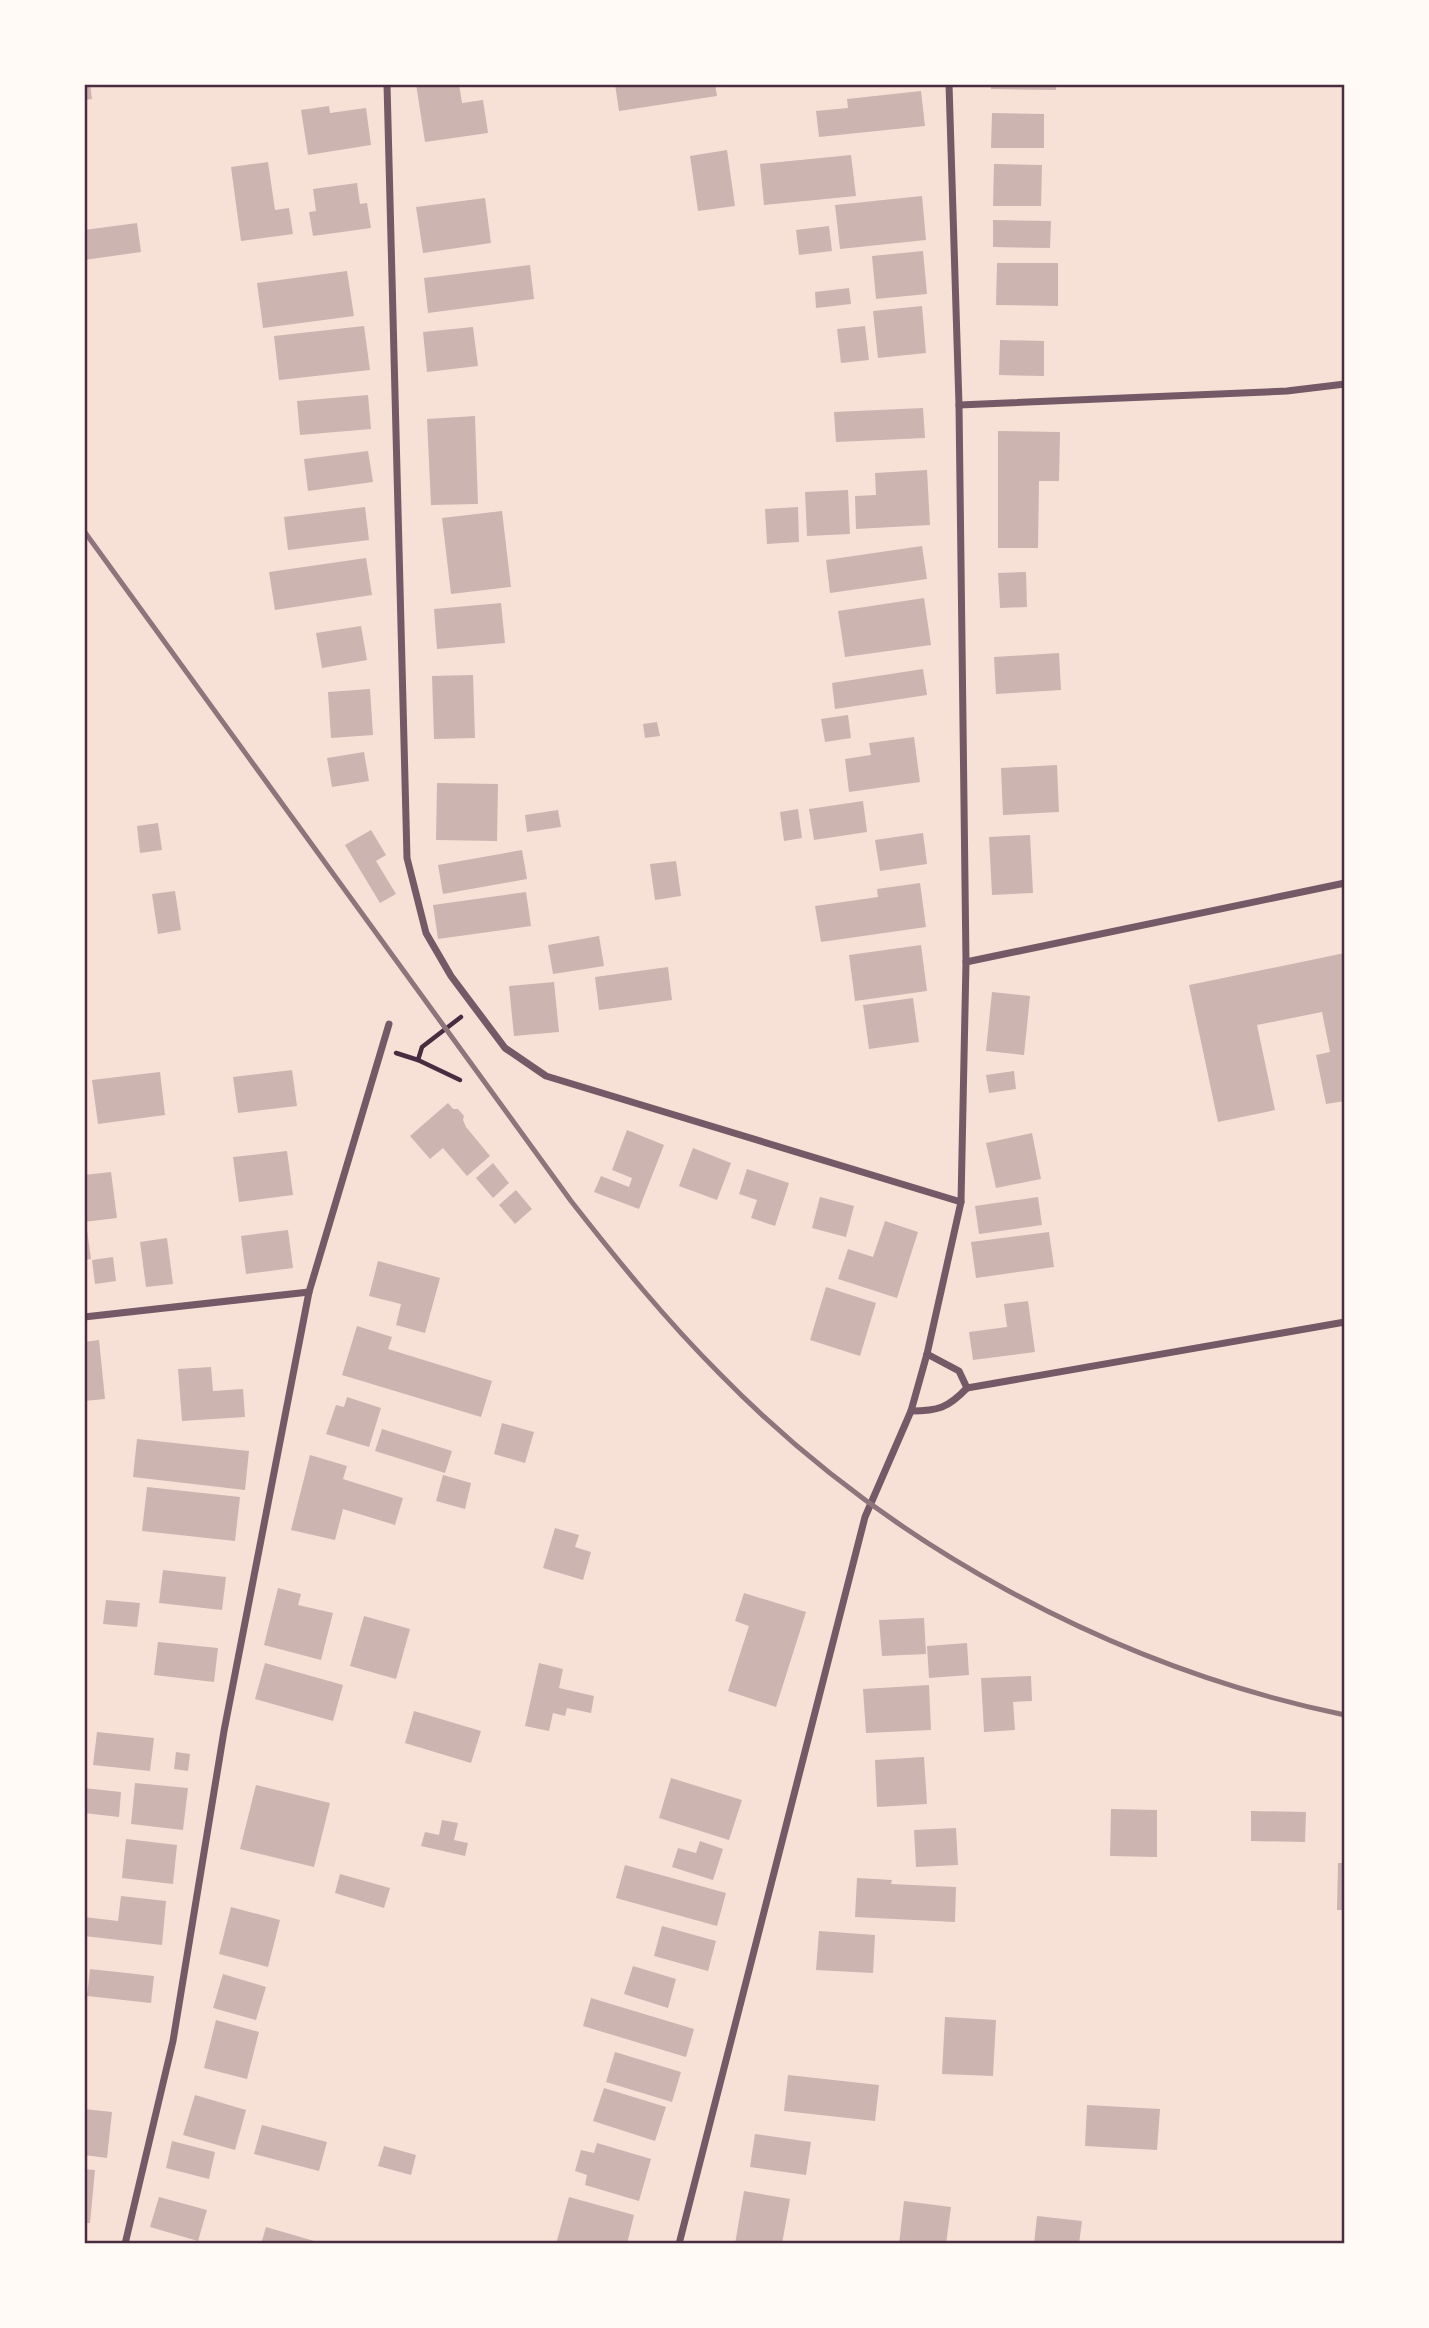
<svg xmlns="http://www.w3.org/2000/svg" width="1429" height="2328" font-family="Merriweather,serif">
<rect width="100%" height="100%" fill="#f7e1d7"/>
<!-- building -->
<g fill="#ccb4b1">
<path d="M84,84H90L92,99L84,100Z"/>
<path d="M416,84H459L462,103L483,100L488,133L425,142Z"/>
<path d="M615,84H715L717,96L619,111Z"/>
<path d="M991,84H1056V90L991,89Z"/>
<path d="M921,91L925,126L819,137L816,111L848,108L847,99Z"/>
<path d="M329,106L330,113L366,108L371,145L308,155L301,110Z"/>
<path d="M992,113L1044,114V148H991Z"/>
<path d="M727,150L735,206L698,211L690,156Z"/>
<path d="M851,155L856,196L764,205L760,164Z"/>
<path d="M268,162L275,210L289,208L293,234L241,241L231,167Z"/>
<path d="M994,164L1042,165L1041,206H993Z"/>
<path d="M357,183L360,204L367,203L371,228L313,236L309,212L316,211L313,189Z"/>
<path d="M922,196L926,240L840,249L835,205Z"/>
<path d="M485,198L491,243L423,253L416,207Z"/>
<path d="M993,220L1051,221L1050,248L993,247Z"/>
<path d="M137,223L141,252L84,260V230Z"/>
<path d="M829,226L832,251L799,255L796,230Z"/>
<path d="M923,251L927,294L876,299L872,256Z"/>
<path d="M997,263H1058V306L996,305Z"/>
<path d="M530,265L534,299L428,313L424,278Z"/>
<path d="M347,271L354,316L263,328L257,283Z"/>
<path d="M849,288L851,304L816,308L815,292Z"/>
<path d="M922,306L926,353L878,358L873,311Z"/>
<path d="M364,326L370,370L279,380L274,336Z"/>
<path d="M865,326L869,360L841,363L837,329Z"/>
<path d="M473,327L478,366L427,372L423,332Z"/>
<path d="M1000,340L1044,341V376L999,375Z"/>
<path d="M368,395L371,429L300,435L297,401Z"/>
<path d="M923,408L925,438L836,442L834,412Z"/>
<path d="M475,416L478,504L431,505L427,419Z"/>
<path d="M998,431L1060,432L1059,481H1039L1038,548H998Z"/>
<path d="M368,451L373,482L308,491L304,459Z"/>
<path d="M927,470L930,525L856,529L855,496L876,495L875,473Z"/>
<path d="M848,490L850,534L807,536L805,492Z"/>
<path d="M365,507L369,540L288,550L284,517Z"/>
<path d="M798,507L799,542L767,544L765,509Z"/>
<path d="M502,511L511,587L451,594L442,518Z"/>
<path d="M922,546L927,579L830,593L826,560Z"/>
<path d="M366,558L372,595L275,610L269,572Z"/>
<path d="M1026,572L1027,607L1000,608L998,573Z"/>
<path d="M924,598L931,645L845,657L838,611Z"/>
<path d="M501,603L505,643L437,649L434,609Z"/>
<path d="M361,626L367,660L322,668L316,633Z"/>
<path d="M1059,653L1061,690L996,694L994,657Z"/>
<path d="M923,669L927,695L835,709L832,683Z"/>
<path d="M473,675L475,738L434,739L432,676Z"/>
<path d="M370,689L373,735L331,738L328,692Z"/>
<path d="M848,715L851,738L825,742L821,719Z"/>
<path d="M657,722L660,736L645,738L643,724Z"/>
<path d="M914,737L920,782L849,792L845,759L871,755L869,743Z"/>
<path d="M364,752L369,781L332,787L327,758Z"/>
<path d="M1057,765L1059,812L1003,815L1001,768Z"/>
<path d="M437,783L498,784L497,841L436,840Z"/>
<path d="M863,801L867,832L814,840L809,809Z"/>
<path d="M798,809L802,838L784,841L780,812Z"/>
<path d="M558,810L561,827L527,832L525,815Z"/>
<path d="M158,823L162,850L140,853L137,826Z"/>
<path d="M371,830L386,855L376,861L396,894L380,903L345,845Z"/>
<path d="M923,833L927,864L880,871L875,840Z"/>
<path d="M1030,835L1033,893L992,895L989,837Z"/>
<path d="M522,850L527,879L443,894L438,865Z"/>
<path d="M676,861L681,896L655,900L650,864Z"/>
<path d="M920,883L926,927L821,942L815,906L878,897L877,889Z"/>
<path d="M175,891L181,930L158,934L152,894Z"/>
<path d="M526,892L531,926L438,939L433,905Z"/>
<path d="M599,936L604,966L553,974L548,945Z"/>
<path d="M921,945L927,991L855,1001L849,955Z"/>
<path d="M1345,953V1101L1326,1104L1316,1055L1330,1052L1322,1012L1257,1025L1275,1110L1218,1122L1189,985Z"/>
<path d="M668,967L672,1000L599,1010L595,977Z"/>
<path d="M554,982L559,1032L514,1036L509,986Z"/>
<path d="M992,992L1030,996L1024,1055L986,1051Z"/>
<path d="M913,998L919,1042L869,1049L863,1005Z"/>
<path d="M292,1070L297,1106L238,1113L233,1077Z"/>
<path d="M1014,1071L1016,1089L989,1093L986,1075Z"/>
<path d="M160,1072L165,1115L98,1124L92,1080Z"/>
<path d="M448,1103L453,1109H458L464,1116L463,1120L466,1127L490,1156L467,1176L443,1148L430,1159L410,1136Z"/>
<path d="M627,1130L664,1145L639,1209L594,1192L601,1176L629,1187L632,1178L612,1170Z"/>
<path d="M1032,1133L1041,1179L996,1188L986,1143Z"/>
<path d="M693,1148L731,1163L717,1200L679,1186Z"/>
<path d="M287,1151L293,1195L239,1202L233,1157Z"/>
<path d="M493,1163L509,1183L493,1198L476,1178Z"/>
<path d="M747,1169L789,1183L775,1226L751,1218L757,1200L739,1194Z"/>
<path d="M111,1172L117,1218L84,1222V1175Z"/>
<path d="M516,1190L532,1209L515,1224L499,1205Z"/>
<path d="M820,1197L854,1206L846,1237L812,1228Z"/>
<path d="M1038,1197L1042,1225L979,1234L975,1206Z"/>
<path d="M885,1221L918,1232L897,1298L838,1279L848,1249L873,1257Z"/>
<path d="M84,1230H87L91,1259L84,1260Z"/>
<path d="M288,1230L293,1268L246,1274L241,1236Z"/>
<path d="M1049,1232L1054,1267L976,1278L971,1242Z"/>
<path d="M167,1238L173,1284L146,1287L140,1242Z"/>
<path d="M113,1257L116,1281L95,1284L92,1260Z"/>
<path d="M378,1261L440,1278L425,1333L396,1325L401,1304L369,1296Z"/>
<path d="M826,1287L876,1303L860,1356L810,1340Z"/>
<path d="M1028,1301L1035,1352L973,1360L969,1332L1007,1327L1004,1304Z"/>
<path d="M357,1326L392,1337L388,1349L492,1381L481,1417L342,1375Z"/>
<path d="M99,1340L105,1399L84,1401V1342Z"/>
<path d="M211,1367L213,1391L243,1389L245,1417L182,1421L178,1369Z"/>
<path d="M347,1397L381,1408L369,1447L326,1434L336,1405L344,1407Z"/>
<path d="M502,1423L534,1432L525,1463L494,1454Z"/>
<path d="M382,1429L452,1451L445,1473L375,1451Z"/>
<path d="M137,1439L249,1451L245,1490L133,1477Z"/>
<path d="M310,1455L347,1466L343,1479L403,1498L395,1525L343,1509L335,1540L291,1530Z"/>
<path d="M443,1475L471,1483L465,1509L436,1501Z"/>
<path d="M147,1487L240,1497L235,1541L142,1531Z"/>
<path d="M555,1528L579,1535L575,1547L591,1552L583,1580L543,1568Z"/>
<path d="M163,1570L226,1577L222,1610L159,1603Z"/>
<path d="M278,1588L301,1594L298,1605L333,1613L321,1660L264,1645Z"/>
<path d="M744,1593L806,1612L776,1707L728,1691L749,1626L735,1621Z"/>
<path d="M106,1600L140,1603L137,1627L103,1624Z"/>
<path d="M364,1616L410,1629L396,1679L350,1666Z"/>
<path d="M924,1618L926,1654L882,1656L879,1620Z"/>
<path d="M158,1642L218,1648L214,1682L154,1675Z"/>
<path d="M967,1643L969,1675L929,1678L927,1646Z"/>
<path d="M265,1663L343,1685L333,1721L255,1699Z"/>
<path d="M539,1663L563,1669L559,1688L594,1696L591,1713L567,1708L565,1716L553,1713L549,1731L525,1726Z"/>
<path d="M1031,1676L1032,1701L1013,1702L1015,1730L984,1732L981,1678Z"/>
<path d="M929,1685L931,1730L866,1733L863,1689Z"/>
<path d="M414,1711L481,1731L471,1763L405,1743Z"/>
<path d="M97,1732L154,1738L150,1771L93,1765Z"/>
<path d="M176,1752L190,1754L188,1771L174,1769Z"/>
<path d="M924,1757L927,1804L877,1807L875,1760Z"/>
<path d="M671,1778L742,1800L729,1840L659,1818Z"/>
<path d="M135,1783L188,1788L183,1830L131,1824Z"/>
<path d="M256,1785L330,1803L314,1867L240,1849Z"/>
<path d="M84,1788L121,1792L119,1817L84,1813Z"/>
<path d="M1111,1809L1157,1810V1857L1110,1856Z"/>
<path d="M1251,1811L1306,1812L1305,1842L1251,1841Z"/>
<path d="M442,1820L458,1823L454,1840L468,1843L465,1856L421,1846L425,1832L439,1835Z"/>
<path d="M956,1828L958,1865L916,1867L914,1830Z"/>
<path d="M126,1839L177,1845L173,1884L122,1878Z"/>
<path d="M700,1841L723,1849L713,1880L672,1867L678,1848L696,1853Z"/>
<path d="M1338,1863H1345V1910H1337Z"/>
<path d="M625,1865L726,1893L717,1926L616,1898Z"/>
<path d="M340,1874L390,1888L384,1908L335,1893Z"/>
<path d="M857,1878L892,1880L891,1884L956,1887L955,1922L855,1917Z"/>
<path d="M121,1896L166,1901L162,1945L84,1936V1917L118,1921Z"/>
<path d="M231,1907L280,1920L268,1967L219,1954Z"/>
<path d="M662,1926L716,1941L708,1971L654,1956Z"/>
<path d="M819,1931L875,1935L873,1973L816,1970Z"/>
<path d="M633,1966L676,1979L668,2008L624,1994Z"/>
<path d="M90,1969L154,1976L151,2003L87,1996Z"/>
<path d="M223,1974L266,1987L256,2020L213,2008Z"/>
<path d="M591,1998L694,2029L686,2057L583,2026Z"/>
<path d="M945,2017L996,2020L993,2076L942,2074Z"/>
<path d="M216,2020L259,2032L247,2079L204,2068Z"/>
<path d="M615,2052L681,2072L672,2102L606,2082Z"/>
<path d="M788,2075L879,2085L875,2121L784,2111Z"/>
<path d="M604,2088L666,2107L655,2141L593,2121Z"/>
<path d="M195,2095L246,2110L235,2150L183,2135Z"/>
<path d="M1087,2105L1160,2109L1157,2150L1085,2146Z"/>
<path d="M84,2109L112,2112L107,2158L84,2155Z"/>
<path d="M262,2125L327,2142L319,2171L254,2154Z"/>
<path d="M755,2134L811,2142L806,2175L750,2167Z"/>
<path d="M172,2141L215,2152L209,2179L166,2168Z"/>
<path d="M597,2143L651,2159L639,2201L585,2185L587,2175L575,2171L581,2150L594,2153Z"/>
<path d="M384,2146L416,2155L411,2175L378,2166Z"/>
<path d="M84,2169L95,2170L90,2223H84Z"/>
<path d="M744,2191L790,2199L782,2244H735Z"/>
<path d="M159,2197L207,2210L198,2241L150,2227Z"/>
<path d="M569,2197L634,2215L627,2244H556Z"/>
<path d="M904,2201L951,2207L946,2244H899Z"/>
<path d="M1037,2216L1082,2221L1079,2244H1034Z"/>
<path d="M266,2227L321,2243V2244H261Z"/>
</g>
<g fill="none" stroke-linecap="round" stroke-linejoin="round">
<!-- path -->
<g stroke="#4a2c40" stroke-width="4.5">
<path d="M396,1053L418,1060L460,1080"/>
<path d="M418,1060L422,1047L461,1017"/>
</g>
<!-- minor -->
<g stroke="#755966" stroke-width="7">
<path d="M387,84L407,858L426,933L451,976L505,1048L546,1076L961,1202"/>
<path d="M959,405L1287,391L1345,384"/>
<path d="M966,962L1345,883"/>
<path d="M84,1317L309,1292"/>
<path d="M927,1354L959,1371L967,1388L1345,1322"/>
<path d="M911,1411C938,1411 948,1408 967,1388"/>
<path d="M125,2244L173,2041L224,1731L309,1292L389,1024"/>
<path d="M679,2244L865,1517L911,1411L927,1354L961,1202L966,962L959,405L949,84"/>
</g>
<!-- rail -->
<path stroke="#8f747c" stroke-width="5" d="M84,531L571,1201C618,1261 666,1320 720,1374C886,1544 1112,1667 1345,1715"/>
</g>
<!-- border -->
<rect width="1429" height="2328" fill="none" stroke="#fffaf5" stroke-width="172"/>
<rect x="86" y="86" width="1257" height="2156" fill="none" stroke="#4a2c40" stroke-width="2.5"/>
</svg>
